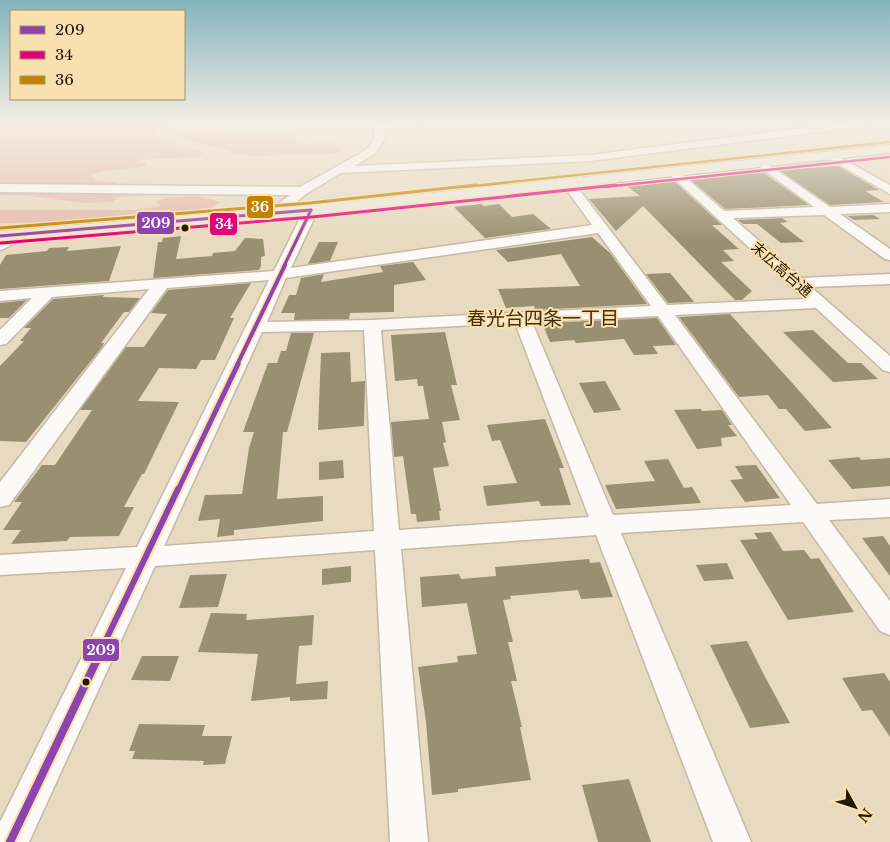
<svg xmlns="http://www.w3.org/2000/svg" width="890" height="842" font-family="'Libre Baskerville','Noto Sans JP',serif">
<rect width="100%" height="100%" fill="#e8dac0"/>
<!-- green -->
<g fill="#e6bcad">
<path d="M0,123H169L160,127L152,134L187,148L203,152L198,157L140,160L135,163H145L146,166L101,172L91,175L97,181L117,182L116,185L0,184Z"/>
<path d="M189,129L291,133L296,138L295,141C310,149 324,136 341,148V153L254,156L237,154L221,148L181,139L177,132Z"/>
<path d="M0,191L147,192V195L118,197L112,202L83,203L31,196L0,195Z"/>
<path d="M196,196L221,202L211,208L193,212L143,216L133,214L72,222L0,223V210H136L161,206L155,202L166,198Z"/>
</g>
<!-- building -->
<g fill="#989071">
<path d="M838,166L879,190L865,191L884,202L830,205L779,170Z"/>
<path d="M764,173L809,205L725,209L691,180L703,178L699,175Z"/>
<path d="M673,180L722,225H712L739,249L723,250L734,261L721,262L752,291L742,300H735L643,206L616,231L589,199L640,196L624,184Z"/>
<path d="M481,204L484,206L499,204L512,217L533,214L551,229L485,238L454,207Z"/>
<path d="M874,215L880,219L854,220L847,216Z"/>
<path d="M782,218L788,222L780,223L804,242L781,243L757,224H743L738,220Z"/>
<path d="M181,236L176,259L212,256L213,253L235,251L245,238L263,239L265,256L261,257V266L259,270L153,278L158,242H162L163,238Z"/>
<path d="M592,237L610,253L647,304L535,310L534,306L506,308L498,289L580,286L561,254L508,262L496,250Z"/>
<path d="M319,242H338L330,261L308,264Z"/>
<path d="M121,246L109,281L0,289V265L6,255L47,251L49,248L69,247L67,251Z"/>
<path d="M413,262L426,280L394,285V312L350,313L349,319L294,320L295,313H281L289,295H296L301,278L324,274L321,282L383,272L380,266Z"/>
<path d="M670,273L694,302L668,303L646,274Z"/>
<path d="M251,283L230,318H234L215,360H201L196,369L159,368L138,401L179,402L144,474H142L124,507H134L119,536L70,537L67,541L11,544L21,530H3L22,502H14L42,465H55L92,410H80L126,347H144L167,314L151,313L168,290Z"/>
<path d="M104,295L103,297L140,298L129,312H124L101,343H104L102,347L26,442L0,441V366L24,341H20L31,328H24L53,299Z"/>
<path d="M27,300L9,318H0V303Z"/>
<path d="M730,314L794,385L832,428L805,431L786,409H779L768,395L739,397L679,317Z"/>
<path d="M657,318L676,345L653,346L658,354L634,355L624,339L576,343L574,340L550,342L542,323Z"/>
<path d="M813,330L848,363H861L878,379L833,382L783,332Z"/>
<path d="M445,332L457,385H451L460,420L442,422L446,442L443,443L449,466L433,468L441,511H439L440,520L417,522L416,514H411L403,456L394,457L391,422L429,419L423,386H418L417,379L395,381L391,335Z"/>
<path d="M291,333H314L287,432H283L277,499L323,496V521L234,530V535L217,537L220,519L198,521L205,495L242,494L249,448L254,432H243L268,363H277L281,351H286Z"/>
<path d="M350,352L351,382L365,381L364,426L318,430L321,353Z"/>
<path d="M605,381L621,410L594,413L579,383Z"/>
<path d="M701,409L702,411L722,410L732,425H728L737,436L721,438L722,446L697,449L674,410Z"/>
<path d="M545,419L564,468H559L571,505L541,506L539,501L487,506L483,486L517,483L500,440L492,441L487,425Z"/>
<path d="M859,457L861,460L890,458V486L852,489L828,460Z"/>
<path d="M668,459L684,488L692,487L701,503L616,509L605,485L655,481L644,461Z"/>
<path d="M343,460L344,478L319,480V462Z"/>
<path d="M756,465L780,498L745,502L730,480L743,479L735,466Z"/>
<path d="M771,532L783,551L804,550L811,559L819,558L854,612L788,620L740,540L758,539L754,533Z"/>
<path d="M883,536L890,546V576L862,538Z"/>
<path d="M589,559L590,563L600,562L613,597L581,599L578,590L510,596L511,599L503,600L513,642H508L517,681H511L522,727H520L531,780L458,789V792L432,795L426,722L418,667L458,662L457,656L477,654L467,603L422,607L420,577L459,574L461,579L496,576L495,567Z"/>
<path d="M727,563L734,579L704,581L696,565Z"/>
<path d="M351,566V582L322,585V569Z"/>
<path d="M227,574L218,607L179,608L190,575Z"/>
<path d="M211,613L247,614L246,620L314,615L312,645L299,646L296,684L328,681L327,699L290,701V697L251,701L258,654L198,652Z"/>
<path d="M747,641L763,673L790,723L750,728L710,645Z"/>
<path d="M142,656H179L170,681L131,680Z"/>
<path d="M884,673L890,682V737L872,710L862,711L842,678Z"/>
<path d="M139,724L205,725L202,736H232L225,764L203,765L204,761L132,759L135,751H129Z"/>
<path d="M629,779L651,842H598L582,785Z"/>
</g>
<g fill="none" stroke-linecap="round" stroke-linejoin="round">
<defs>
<g id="minor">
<path d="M373,123H426L421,126L384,129L385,139L374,154L354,166L590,155L843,123H871L866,126L590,161L341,173L306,194L278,217L273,218L266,214L268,211L290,195L0,192V184L300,187L366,150L375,139Z"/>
<path d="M830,152L890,185V194L826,157L825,155L826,153Z"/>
<path d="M760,159L830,207L890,204V212L840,214L890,249V260L885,259L824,215L733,218L801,278L890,274V284L811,287L890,356V372L883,370L816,308L675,315L817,504L890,499V517L829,520L890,601V635L880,631L803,522L621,533L751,842H713L596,535L401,549L428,842H390L375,550L155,566L29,842H0V822L126,568L0,575V555L137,547L269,280L167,288L9,505L0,507V482L149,289L52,297L6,344L0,345V330L32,298L0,301V291L274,271L304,210L311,206L318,210L291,268L592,225L561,182L567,178L571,179L667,305L805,299L667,172L673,169L677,170L724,211L814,207L756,164L754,162ZM598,233L651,306L372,320L267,322L286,278ZM658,316L791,505L613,515L532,322ZM515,323L589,517L399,530L381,330ZM364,330L374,531L164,546L262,332Z"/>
<path d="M14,231L19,232L21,235C16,242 8,248 0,250V239Z"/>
</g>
<path id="major" d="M890,145V153L311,215L0,241V231L311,205Z"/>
</defs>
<!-- minor casing -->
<use href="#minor" stroke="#c4b9a4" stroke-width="3"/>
<!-- major casing -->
<use href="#major" stroke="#afa182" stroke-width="2"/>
<!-- minor -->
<use href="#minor" fill="#fcf9f6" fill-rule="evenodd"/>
<!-- major -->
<use href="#major" fill="#ede7d9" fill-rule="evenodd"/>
<defs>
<g id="bus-1-far4">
<path d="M0,236L311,210"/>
<path d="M284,266L311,210"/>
</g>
<path id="bus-1-far3" d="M237,365L285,265"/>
<path id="bus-1-far2" d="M178,490L238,364"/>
<path id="bus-1-far1" d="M103,646L178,489"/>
<path id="bus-1" d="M10,842L104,645"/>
<path id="bus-2-far1" d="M604,187L890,157"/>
<path id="bus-2" d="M1,243L312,217L616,185"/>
<path id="bus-3-far1" d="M464,187L889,142"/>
<path id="bus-3" d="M0,228L310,203L476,185"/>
</defs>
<!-- bus-1-far4 casing -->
<use href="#bus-1-far4" stroke="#f9e0af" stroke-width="5.5"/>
<!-- bus-1-far3 casing -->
<use href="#bus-1-far3" stroke="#f9e0af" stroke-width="7"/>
<!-- bus-1-far2 casing -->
<use href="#bus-1-far2" stroke="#f9e0af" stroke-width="9"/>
<!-- bus-1-far1 casing -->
<use href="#bus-1-far1" stroke="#f9e0af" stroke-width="10"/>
<!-- bus-1 casing -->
<use href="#bus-1" stroke="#f9e0af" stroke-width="12"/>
<!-- bus-2-far1 casing -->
<use href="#bus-2-far1" stroke="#f9e0af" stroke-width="4.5"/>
<!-- bus-2 casing -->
<use href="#bus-2" stroke="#f9e0af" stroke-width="5.5"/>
<!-- bus-3-far1 casing -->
<use href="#bus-3-far1" stroke="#f9e0af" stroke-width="4.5"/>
<!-- bus-3 casing -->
<use href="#bus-3" stroke="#f9e0af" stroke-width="5.5"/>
<!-- bus-1-far4 -->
<use href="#bus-1-far4" stroke="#8e44ad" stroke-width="3"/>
<!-- bus-1-far3 -->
<use href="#bus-1-far3" stroke="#8e44ad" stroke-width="4"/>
<!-- bus-1-far2 -->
<use href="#bus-1-far2" stroke="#8e44ad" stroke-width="5"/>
<!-- bus-1-far1 -->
<use href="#bus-1-far1" stroke="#8e44ad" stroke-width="6"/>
<!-- bus-1 -->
<use href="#bus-1" stroke="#8e44ad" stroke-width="8"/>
<!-- bus-2-far1 -->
<use href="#bus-2-far1" stroke="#e5007d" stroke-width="2.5"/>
<!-- bus-2 -->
<use href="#bus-2" stroke="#e5007d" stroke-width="3"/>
<!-- bus-3-far1 -->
<use href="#bus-3-far1" stroke="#c28201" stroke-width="2.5"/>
<!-- bus-3 -->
<use href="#bus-3" stroke="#c28201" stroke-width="3"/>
</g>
<!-- sky -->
<linearGradient id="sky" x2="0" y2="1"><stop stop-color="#83b4be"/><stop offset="0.51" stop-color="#f5eee3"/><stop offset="1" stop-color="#f5eee3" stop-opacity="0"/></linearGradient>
<rect width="890" height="241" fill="url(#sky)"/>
<!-- markers -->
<g fill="#211805" stroke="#f9e0af" stroke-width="2">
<circle cx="185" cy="228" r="4.5"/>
<circle cx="86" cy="682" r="4.5"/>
</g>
<g text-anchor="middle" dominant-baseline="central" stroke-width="4" stroke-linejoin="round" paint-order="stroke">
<!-- far-street labels -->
<g font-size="15" fill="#211805" stroke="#f9e0af">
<text transform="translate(782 269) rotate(41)">末広高台通</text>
</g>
<!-- neighbourhood labels -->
<g font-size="19" fill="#41310d" stroke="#f9e0af">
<text x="543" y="318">春光台四条一丁目</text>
</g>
</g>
<g stroke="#f9e0af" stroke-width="2">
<rect x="246" y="195" width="28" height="24" rx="5" fill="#c28201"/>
<rect x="136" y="211" width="39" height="24" rx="5" fill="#8e44ad"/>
<rect x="209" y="212" width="29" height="24" rx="5" fill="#e5007d"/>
<rect x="82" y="638" width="38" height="24" rx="5" fill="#8e44ad"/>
</g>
<g font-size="14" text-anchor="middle" font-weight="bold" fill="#fff">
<text x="260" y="212">36</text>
<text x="156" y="228">209</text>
<text x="224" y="229">34</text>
<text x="101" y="655">209</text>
</g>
<!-- legend -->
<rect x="10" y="10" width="175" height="90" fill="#f9e0af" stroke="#a3906b"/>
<rect x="20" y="26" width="25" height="8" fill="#8e44ad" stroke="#a3906b"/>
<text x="55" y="35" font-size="15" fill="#211805">209</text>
<rect x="20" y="51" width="25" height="8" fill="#e5007d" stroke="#a3906b"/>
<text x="55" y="60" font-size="15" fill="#211805">34</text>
<rect x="20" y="76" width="25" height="8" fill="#c28201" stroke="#a3906b"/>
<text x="55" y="85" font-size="15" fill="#211805">36</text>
<!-- north arrow -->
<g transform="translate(855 807) rotate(130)" stroke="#f9e0af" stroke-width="4" paint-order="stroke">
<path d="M0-4L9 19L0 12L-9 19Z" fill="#211805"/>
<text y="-8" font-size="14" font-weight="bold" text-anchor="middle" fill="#211805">N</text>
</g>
</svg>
